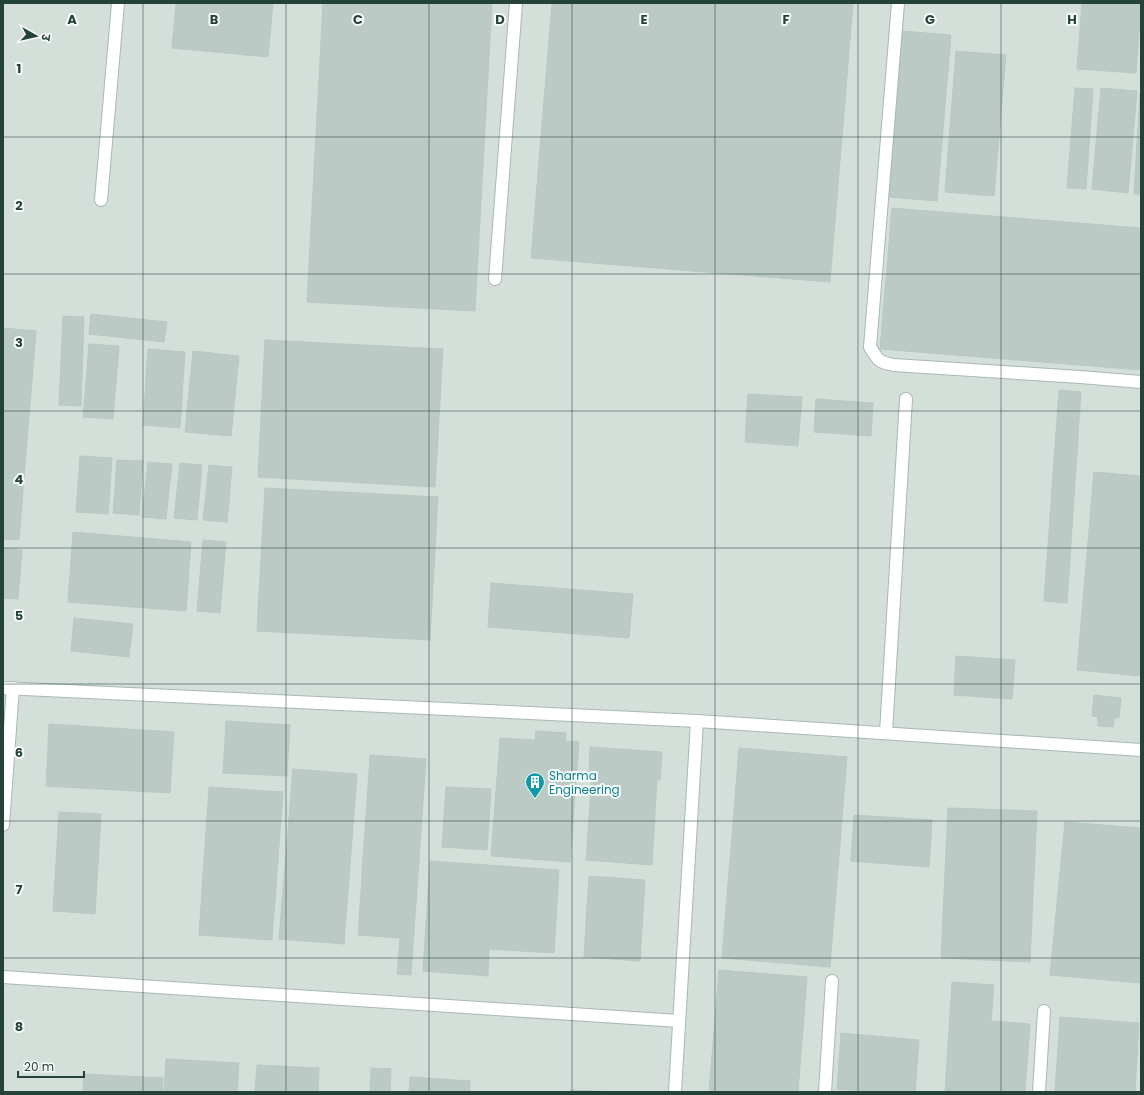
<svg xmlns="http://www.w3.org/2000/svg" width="1144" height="1095" font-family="Poppins,'Noto Sans Devanagari',sans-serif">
<rect width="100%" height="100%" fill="#e6efeb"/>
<!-- built -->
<rect fill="#d4dfda" x="3" y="3" width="1138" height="1089"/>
<!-- building -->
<g fill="#bbcac4" stroke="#b8c9c2">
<path d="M176,3H273L268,57L172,48Z"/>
<path d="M323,3H492L475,311L307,302Z"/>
<path d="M552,3H853L830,282L531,258Z"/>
<path d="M1082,3H1141L1136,73L1077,69Z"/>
<path d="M901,31L951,35L937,201L888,197Z"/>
<path d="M956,51L1006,55L994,196L945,192Z"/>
<path d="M1075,88L1093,89L1086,189L1067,188Z"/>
<path d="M1101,88L1137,91L1128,193L1092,189Z"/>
<path d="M1140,93H1141V194H1134Z"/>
<path d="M892,208L1141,228V370L880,349Z"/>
<path d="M91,314L167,322L164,342L89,334Z"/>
<path d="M63,316L84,317L81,406L59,405Z"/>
<path d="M3,328L36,331L19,540L3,539Z"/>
<path d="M265,340L443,349L435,487L258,477Z"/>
<path d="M89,344L119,346L113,419L83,417Z"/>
<path d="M148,349L185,352L180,428L143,425Z"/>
<path d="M193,351L239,356L231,436L185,432Z"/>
<path d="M1059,390L1081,392L1067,603L1044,601Z"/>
<path d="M748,394L802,397L798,446L745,442Z"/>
<path d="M816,399L873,403L871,436L814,432Z"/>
<path d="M80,456L112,458L108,514L76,512Z"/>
<path d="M117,460L143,461L139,515L113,513Z"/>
<path d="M148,462L172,464L166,519L142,517Z"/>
<path d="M180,463L202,465L197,520L174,518Z"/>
<path d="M209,465L232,467L227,522L203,520Z"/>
<path d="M1094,472L1141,476V676L1077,670Z"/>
<path d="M265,488L438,497L430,640L257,631Z"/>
<path d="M73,532L191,542L186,611L68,602Z"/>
<path d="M203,540L226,542L220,613L197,611Z"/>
<path d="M3,548L22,550L18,599L3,598Z"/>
<path d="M491,583L633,594L629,638L488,627Z"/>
<path d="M74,618L133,624L129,657L71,651Z"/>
<path d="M956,656L1015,660L1012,699L954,695Z"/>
<path d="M1094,695L1121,698L1119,718H1114L1113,727L1098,726V717L1092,716Z"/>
<path d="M226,721L290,725L287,776L223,773Z"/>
<path d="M49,724L174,732L170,793L46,786Z"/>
<path d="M536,731L566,733L565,741L579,742L570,862L491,856L500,738L535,740Z"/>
<path d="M590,747L662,752L660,780H657L652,865L586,860L592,776H589Z"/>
<path d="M739,748L847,757L830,967L722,958Z"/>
<path d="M370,755L426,759L411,975L397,974L400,938L358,935Z"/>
<path d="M293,769L357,774L344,944L279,939Z"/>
<path d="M209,787L283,792L272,940L199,935Z"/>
<path d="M446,787L491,789L487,850L442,847Z"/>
<path d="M948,808L1037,811L1030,962L941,958Z"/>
<path d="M59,812L101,814L95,914L53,911Z"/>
<path d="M854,815L932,820L929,867L851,861Z"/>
<path d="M1065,822L1141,828V983L1050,975Z"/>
<path d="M430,861L559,870L554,953L489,949L488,976L423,971Z"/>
<path d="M589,876L645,880L640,961L584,957Z"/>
<path d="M719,970L807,977L798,1092H709Z"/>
<path d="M952,982L994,985L991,1021L1030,1024L1025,1092H945Z"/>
<path d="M1060,1017L1139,1023L1135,1092H1055Z"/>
<path d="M841,1033L919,1040L915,1092H878L837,1089Z"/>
<path d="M166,1059L239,1063L237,1092H164Z"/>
<path d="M257,1065L319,1068L318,1092H255Z"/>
<path d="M371,1068L391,1069L390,1092H370Z"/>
<path d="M84,1074L163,1078L162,1092H83Z"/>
<path d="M410,1077L470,1081V1092H409Z"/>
<path d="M570,1090L615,1092H570Z"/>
</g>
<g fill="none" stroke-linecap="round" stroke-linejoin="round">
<defs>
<g id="service">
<path d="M898,3L870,347C878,360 878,362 894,365L1080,377L1141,382"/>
<path d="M101,200L118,3"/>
<path d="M495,279L516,3"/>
<path d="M3,688L697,721L1141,750"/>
<path d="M886,733L906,399"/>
<path d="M3,825L13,688"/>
<path d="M3,977L679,1021"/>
<path d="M675,1092L697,721"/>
<path d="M825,1092L832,981"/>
<path d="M1039,1092L1044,1011"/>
</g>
</defs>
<!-- service casing -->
<use href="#service" stroke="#a8b8b2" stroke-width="14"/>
<!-- service -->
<use href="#service" stroke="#fff" stroke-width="12"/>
</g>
<!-- grid -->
<path fill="none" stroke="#24423a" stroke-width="1" stroke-opacity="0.55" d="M143,3V1092M286,3V1092M429,3V1092M572,3V1092M715,3V1092M858,3V1092M1001,3V1092M3,137H1141M3,274H1141M3,411H1141M3,548H1141M3,684H1141M3,821H1141M3,958H1141"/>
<!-- icons -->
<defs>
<symbol id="building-pin" viewBox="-11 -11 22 30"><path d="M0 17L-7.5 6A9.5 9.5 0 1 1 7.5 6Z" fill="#0f9aa8" stroke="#f7fbf9"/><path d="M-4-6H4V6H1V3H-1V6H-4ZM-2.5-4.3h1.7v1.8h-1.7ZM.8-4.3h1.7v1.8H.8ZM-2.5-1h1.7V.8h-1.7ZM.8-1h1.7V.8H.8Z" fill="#fff"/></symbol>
</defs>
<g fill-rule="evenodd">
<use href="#building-pin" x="524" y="771" width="22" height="30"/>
</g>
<g text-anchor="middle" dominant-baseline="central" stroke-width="4" stroke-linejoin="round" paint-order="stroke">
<!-- culture labels -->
<g font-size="12" fill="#0d838f" stroke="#f7fbf9" text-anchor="start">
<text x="549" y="775">Sharma<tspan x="549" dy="14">Engineering</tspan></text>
</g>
</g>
<g font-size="13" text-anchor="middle" font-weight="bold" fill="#24423a" stroke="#f7fbf9" stroke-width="4" stroke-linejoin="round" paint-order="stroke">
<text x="72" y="24">A</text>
<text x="214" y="24">B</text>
<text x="358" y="24">C</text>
<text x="500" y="24">D</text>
<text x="644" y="24">E</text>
<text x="786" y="24">F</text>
<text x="930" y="24">G</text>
<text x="1072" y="24">H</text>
<text x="19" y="73">1</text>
<text x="19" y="210">2</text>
<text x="19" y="347">3</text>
<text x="19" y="484">4</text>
<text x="19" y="620">5</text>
<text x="19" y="757">6</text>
<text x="19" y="894">7</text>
<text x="19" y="1031">8</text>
</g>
<!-- border -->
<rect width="1144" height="1095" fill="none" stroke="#24423a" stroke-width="8"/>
<!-- north arrow -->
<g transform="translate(36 36) rotate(98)" stroke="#f7fbf9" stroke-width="3" paint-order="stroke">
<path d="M0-3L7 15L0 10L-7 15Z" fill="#24423a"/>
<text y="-6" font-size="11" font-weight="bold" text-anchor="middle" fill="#24423a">उ</text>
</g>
<!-- scale -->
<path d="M18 1071v6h66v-6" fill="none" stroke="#24423a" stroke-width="2"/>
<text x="24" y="1071" font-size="12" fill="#24423a" stroke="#f7fbf9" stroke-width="3" paint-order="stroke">20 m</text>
</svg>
